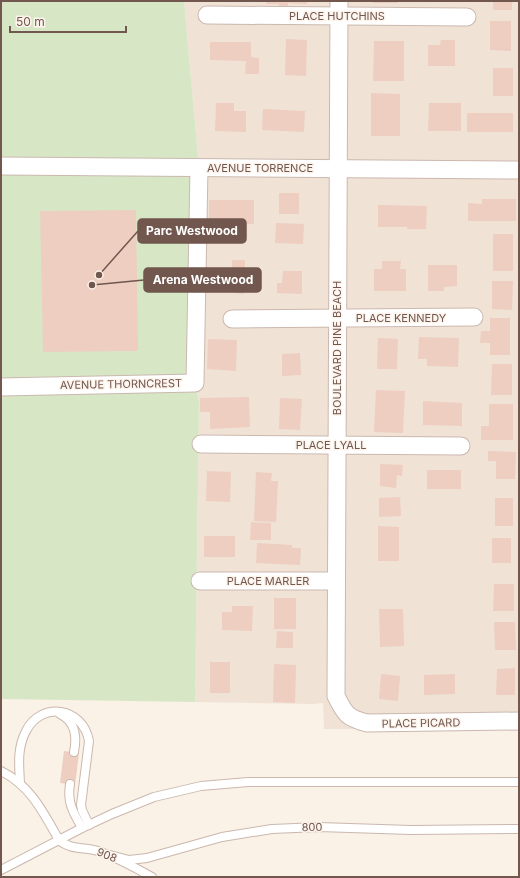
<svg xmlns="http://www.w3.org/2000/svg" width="520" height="878" font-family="Inter,sans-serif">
<rect width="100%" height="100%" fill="#faf1e7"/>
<!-- residential -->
<path fill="#f1e2d6" d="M184,1H519V729H324L323,703L312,704L195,702L199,402L195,383L199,168Z"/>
<!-- green -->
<path fill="#d7e7c6" d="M1,1H184L199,168L195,383L199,402L195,702L1,699Z"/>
<!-- building -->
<g fill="#edcec1">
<path d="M267,1H307V4L288,3V9L279,8V4H266Z"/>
<rect x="373" y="1" width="25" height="2"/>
<rect x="493" y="1" width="19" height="9"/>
<path d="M490,21H511V51L490,50Z"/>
<path d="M286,39L307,40L306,76L285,75Z"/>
<path d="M441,40H455V66H428V45H440Z"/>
<path d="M374,41H404V81H373Z"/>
<path d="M210,42H251V57L259,58V74H245L246,61L210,60Z"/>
<rect x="493" y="68" width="20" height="28"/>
<path d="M371,93L400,94V136H371Z"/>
<path d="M216,103H234V111H246V132L215,131Z"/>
<path d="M429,103H461V131H428Z"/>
<path d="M263,109L305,111L304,132L262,130Z"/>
<rect x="467" y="113" width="46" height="19"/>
<rect x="279" y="193" width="20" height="21"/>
<path d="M482,199H516V221H468V203L482,204Z"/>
<rect x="209" y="200" width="45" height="24"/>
<path d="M378,205L427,206L426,229H407V227H378Z"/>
<path d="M136,210L138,351L43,352L40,211Z"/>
<path d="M276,223L304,224L303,244L275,243Z"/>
<rect x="493" y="234" width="20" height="37"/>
<path d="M232,260H245L244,294L233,293V290L204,289L205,269L232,270Z"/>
<path d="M382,261H401L400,269H406V291H374V269H382Z"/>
<path d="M428,265H457V286L444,287V291H428Z"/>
<path d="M283,271H302V294L277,293V283H282Z"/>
<path d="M492,281H513L512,310L492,309Z"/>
<path d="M490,318H510V355H490V343H480L481,331H490Z"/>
<path d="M419,337L459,338L458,367L427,366V359H418Z"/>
<path d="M378,338L398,339L397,369H377Z"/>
<path d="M208,339L237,340L236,371L207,369Z"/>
<path d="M300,353L301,375L282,376V354Z"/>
<path d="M492,364H512V395H491Z"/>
<path d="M376,390L405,391L403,433L374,432Z"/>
<path d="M249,397L250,427L210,429V412H200V398Z"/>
<path d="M280,398L302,399L300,430L279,429Z"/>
<path d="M423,401L462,403V426L423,425Z"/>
<path d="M489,404H513V440H481V426H489Z"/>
<path d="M488,451L516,452L515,479H496V461H488Z"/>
<path d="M380,464L403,465L402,476L397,475L396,488L380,486Z"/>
<rect x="427" y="470" width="34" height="19"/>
<path d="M207,471L231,472L230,502L206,501Z"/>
<path d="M256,472L272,473L271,481H278L276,522L254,521Z"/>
<path d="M400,497L401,516L379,517V498Z"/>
<rect x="495" y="498" width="18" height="28"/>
<path d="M251,522L271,523V540H250Z"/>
<path d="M378,526L399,527V561H378Z"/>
<rect x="204" y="536" width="31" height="21"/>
<rect x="492" y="538" width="19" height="25"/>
<path d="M257,543L292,545V548H301L300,565L256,563Z"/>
<path d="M494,584H514V611H493Z"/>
<rect x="274" y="598" width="22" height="31"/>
<path d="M232,606H253L252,631L222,630V612H232Z"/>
<path d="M379,609H403L404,646L380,647Z"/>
<path d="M494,622H515L516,650H495Z"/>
<path d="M277,631L293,632V648H276Z"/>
<rect x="210" y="662" width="20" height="31"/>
<path d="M274,664L296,665L295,703L273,702Z"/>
<path d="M515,668V695H496L497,669Z"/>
<path d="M381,674L400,676L398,701L379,699Z"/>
<path d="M455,674V694L424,695V675Z"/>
<path d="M64,751L79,753L75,785L60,783Z"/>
</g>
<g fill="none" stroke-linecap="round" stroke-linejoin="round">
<defs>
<g id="lane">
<path d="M60,714C76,722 77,737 74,752"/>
<path d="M1,771C31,786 43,812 59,840C70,850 85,847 98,851C117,857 135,868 152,877"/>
<path d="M20,783C19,765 17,748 26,731C41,701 83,707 89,741L81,805L82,810L89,825"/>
<path d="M70,784C67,803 73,812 82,828"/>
<path d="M110,855L129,860L147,858L222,837L272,829L319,827L411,830L519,829"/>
<path d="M1,870L82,828L112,814L154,797L201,786L248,782H519"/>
</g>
<g id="street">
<path d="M339,1L336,696C345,714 347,718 367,723L519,721"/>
<path d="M207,15L467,17"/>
<path d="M1,166L519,170"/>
<path d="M232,319L474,317"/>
<path d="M1,387L195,383L199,168"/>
<path d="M201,444L461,446"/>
<path d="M200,581H336"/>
</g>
</defs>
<!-- lane casing -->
<use href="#lane" stroke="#cbb8ae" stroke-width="10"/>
<!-- street casing -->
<use href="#street" stroke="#cbb8ae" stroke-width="19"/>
<!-- lane -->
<use href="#lane" stroke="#fff" stroke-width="8"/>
<!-- street -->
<use href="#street" stroke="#fff" stroke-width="17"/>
</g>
<g text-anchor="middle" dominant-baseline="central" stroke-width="3" stroke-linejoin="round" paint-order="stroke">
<!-- street labels -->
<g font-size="11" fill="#72574e" stroke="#fdf5ed">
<text x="337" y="16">PLACE HUTCHINS</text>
<text x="260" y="168">AVENUE TORRENCE</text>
<text x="401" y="318">PLACE KENNEDY</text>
<text transform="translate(337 348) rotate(-90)">BOULEVARD PINE BEACH</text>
<text transform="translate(121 384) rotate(-1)">AVENUE THORNCREST</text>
<text x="331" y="445">PLACE LYALL</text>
<text x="268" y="581">PLACE MARLER</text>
<text transform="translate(421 723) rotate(-1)">PLACE PICARD</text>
<text transform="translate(312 827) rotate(-1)">800</text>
<text transform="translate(107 855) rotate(22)">908</text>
</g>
</g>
<!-- callouts -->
<path fill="none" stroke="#72574e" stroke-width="1.5" d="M99 275L138 231M92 285L144 280"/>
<g fill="#72574e" stroke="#fdf5ed" stroke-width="1.5">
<circle cx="99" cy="275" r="4"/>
<circle cx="92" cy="285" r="4"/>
</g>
<g fill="#72574e" stroke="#72574e" stroke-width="1.5">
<rect x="138" y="219" width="108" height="24" rx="4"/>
<rect x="144" y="268" width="117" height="24" rx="4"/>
</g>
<g font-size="12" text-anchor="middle" font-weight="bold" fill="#fff">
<text x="192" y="235">Parc Westwood</text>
<text x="203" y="284">Arena Westwood</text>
</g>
<!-- border -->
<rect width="520" height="878" fill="none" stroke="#72574e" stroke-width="4"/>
<!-- scale -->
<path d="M10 26v6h116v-6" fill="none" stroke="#72574e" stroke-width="2"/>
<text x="16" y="26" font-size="12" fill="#72574e" stroke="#fdf5ed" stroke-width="3" paint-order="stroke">50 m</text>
</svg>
